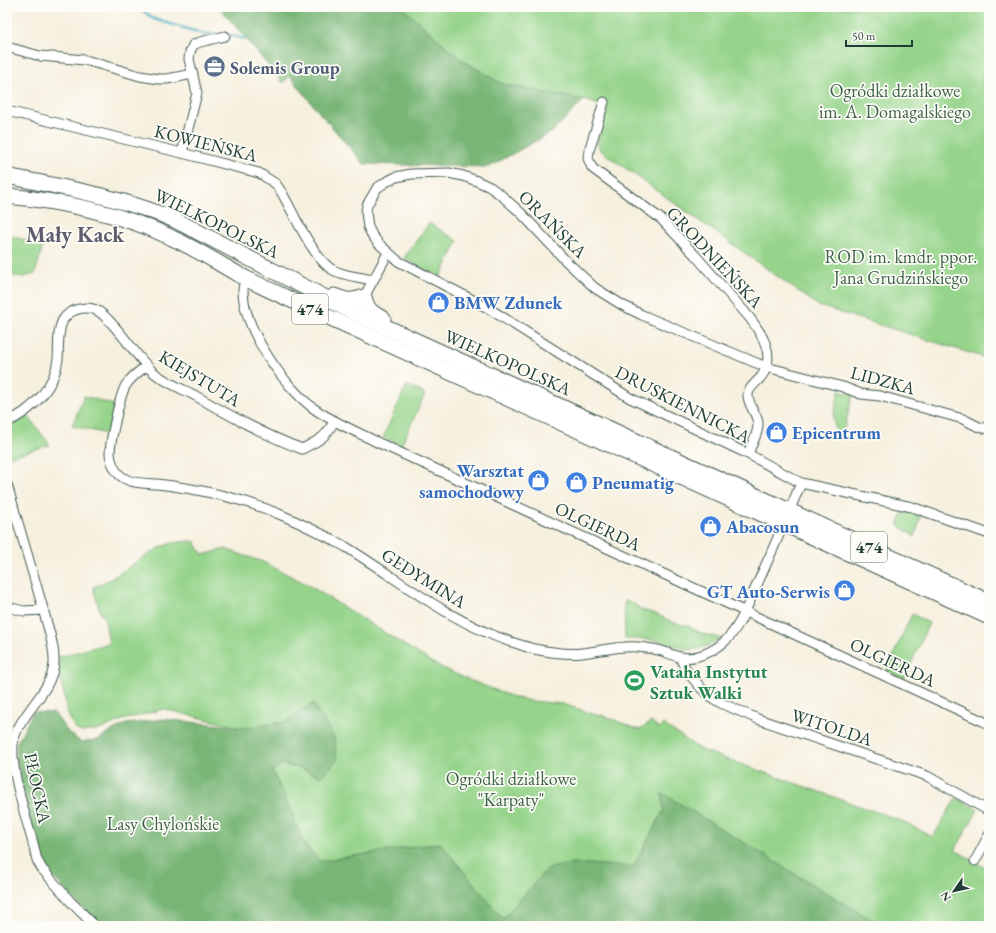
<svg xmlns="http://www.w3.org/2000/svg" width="996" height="933" font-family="'EB Garamond',serif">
<rect width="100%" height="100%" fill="#fdfcf7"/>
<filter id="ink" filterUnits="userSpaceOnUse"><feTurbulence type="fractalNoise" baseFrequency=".025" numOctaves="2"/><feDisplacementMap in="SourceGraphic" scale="8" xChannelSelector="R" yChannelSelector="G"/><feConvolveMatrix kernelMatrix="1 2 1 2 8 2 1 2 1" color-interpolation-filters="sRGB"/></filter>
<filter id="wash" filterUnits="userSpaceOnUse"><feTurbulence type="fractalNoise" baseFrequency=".012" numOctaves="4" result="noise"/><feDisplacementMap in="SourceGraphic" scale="16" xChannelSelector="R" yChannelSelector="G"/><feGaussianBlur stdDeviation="0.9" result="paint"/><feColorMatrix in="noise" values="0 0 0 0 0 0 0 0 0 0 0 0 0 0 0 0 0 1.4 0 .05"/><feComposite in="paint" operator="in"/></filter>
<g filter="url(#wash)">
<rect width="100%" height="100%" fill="#f6f0de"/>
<!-- green -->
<g fill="#95d48a" stroke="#5a885f">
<path d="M402,7H989V359L819,306L600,150L597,142L608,108L584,100L502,84L459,58Z"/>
<path d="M429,223L458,241L440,278L404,258Z"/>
<path d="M7,235L43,245L35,274L23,277L7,275Z"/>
<path d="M407,385L425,394L401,446L383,437Z"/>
<path d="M839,391L853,395L842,436L837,435L833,419Z"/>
<path d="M84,396L114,405L107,434L72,426Z"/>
<path d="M28,416L50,445L9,457L7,452V428Z"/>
<path d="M903,511L921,516L915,537L898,525Z"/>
<path d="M190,541L196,542V544L203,555L225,549L263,562L310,586L433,663L464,678L513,697L530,701L563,704L599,716L601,715L640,730L651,722L659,729L663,724L701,750L902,821L933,837L956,798L978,810L955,850L989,870V926H881L662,793L664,810L633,867L573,863L547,869L503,919L440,843L320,861L304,844L287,802L272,771L281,764L302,769L322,777L285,722L242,728L164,709L122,720L99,730L82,732L75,729L68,714L59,672V657L109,643L104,615H101L93,587C120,578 141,554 169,544C175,542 183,542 190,541Z"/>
<path d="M626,600L634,604L642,610L656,614L672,622L688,626L703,634L720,638C693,659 680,645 653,640C644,639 634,639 625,639L624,604Z"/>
<path d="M912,614L929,623L904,679L886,671Z"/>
</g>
<!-- forest -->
<g fill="#78b676" stroke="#4c7a55">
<path d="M219,7H402L459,58L502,84L584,100L552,132L489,167L364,164L317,110L290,76L283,83Z"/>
<path d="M313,703L334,737L337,760L322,777L302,769L281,764L272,771L287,802L304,844L320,861L440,843L503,919L547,869L573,863L633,867L664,810L662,793L881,926H100L44,868L38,853L16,762L17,743L33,712L54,713L68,732L81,742L98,740L115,729L126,724L163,719L229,726L242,728L285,722Z"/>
</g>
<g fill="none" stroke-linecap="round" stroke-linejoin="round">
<!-- stream -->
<g stroke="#44b0c2" stroke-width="2.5">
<path d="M138,7L154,19L204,34H215"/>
<path d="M226,34L245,39"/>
</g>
</g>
</g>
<g filter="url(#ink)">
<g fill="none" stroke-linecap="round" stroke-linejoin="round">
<defs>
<g id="minor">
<path d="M7,47L40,56L85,60L140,76L159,79H167L193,74"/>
<path d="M604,102L589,151L588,158L592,168L661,219L695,255L749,317C762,334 777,356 761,377C757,382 749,387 748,394C747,404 757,413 758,423C759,433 751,445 748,454"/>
<path d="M7,111L182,153L259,173L276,184L282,193C293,212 314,260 333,270C344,276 360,277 372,280"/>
<path d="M182,153L197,93L189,59L190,52L193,45L200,42L225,36"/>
<path d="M246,278C245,282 243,286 243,290C243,329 287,392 319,412C338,424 359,433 379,443L989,724"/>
<path d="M364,297L388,253"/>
<path d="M147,366C139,371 132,376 126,385C120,394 110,442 110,454C111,461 113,467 117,472C126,484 143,483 157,484C200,489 246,499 286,517C307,526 326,536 346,547C401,581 449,621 511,642C519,644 526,647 534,649C549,652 566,655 582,653C601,651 619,645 639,647C646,648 655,649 662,651C668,653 674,656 680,657C695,660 713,652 724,642C739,629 747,607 755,589C771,554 786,519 801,483"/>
<path d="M7,422C32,411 55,387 58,359C59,347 57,331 63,320C71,307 91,304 102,314C121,330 134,354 152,371C163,381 180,388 194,395C229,415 264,435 302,449C318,441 326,438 334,421"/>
<path d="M989,429L979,427L963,419L880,396L861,394L843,387L766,367L642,315L622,305L595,288L566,261L521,213L501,195L490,187L477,181L463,176L449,173L411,174L396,177L386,182L377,188L367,205L366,212L368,227L372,235L378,243L398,261L488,308L630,398L748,454L801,483L912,507L989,534"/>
<path d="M7,484C19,528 33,572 45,616C49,631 55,648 54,663C52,691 24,710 15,735C6,760 27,820 34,847L37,860L42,869L70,901L95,926"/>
<path d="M7,607L24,611L43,610"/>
<path d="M680,657L686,670L701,688L714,699L721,703L758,719L927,776L989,811"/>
<path d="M975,861L989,835"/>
</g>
<g id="primary">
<path d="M7,176C64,188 123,197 177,221L353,312L989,602"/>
<path d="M7,196C61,201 124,214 172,238C197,249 221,265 245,278C259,285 274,292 289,299L989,617"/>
<path d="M334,296C347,301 351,302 364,297C367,310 371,312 383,319"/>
</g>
</defs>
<!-- minor casing -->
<use href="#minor" stroke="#3f584e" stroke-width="11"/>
<!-- primary casing -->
<use href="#primary" stroke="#3f584e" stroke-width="17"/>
<!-- minor -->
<use href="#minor" stroke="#fff" stroke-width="9"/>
<!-- primary -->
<use href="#primary" stroke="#fff" stroke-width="15"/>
</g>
</g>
<!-- icons -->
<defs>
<symbol id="office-disc" viewBox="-11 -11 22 22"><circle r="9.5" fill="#5c6f8a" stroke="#fdfcf7"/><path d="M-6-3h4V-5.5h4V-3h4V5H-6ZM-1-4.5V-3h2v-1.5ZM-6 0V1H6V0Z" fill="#fff"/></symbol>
<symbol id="shop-disc" viewBox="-11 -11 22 22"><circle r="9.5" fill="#3f7fe0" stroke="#fdfcf7"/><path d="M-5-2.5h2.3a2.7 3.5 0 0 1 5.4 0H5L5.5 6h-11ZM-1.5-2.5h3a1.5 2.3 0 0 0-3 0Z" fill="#fff"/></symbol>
<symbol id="stadium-disc" viewBox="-11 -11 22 22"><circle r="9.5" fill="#2e9e5b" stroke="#fdfcf7"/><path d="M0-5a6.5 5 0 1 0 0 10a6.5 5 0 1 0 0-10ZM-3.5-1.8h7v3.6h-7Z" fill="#fff"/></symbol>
</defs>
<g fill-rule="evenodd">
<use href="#office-disc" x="202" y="54" width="25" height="25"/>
<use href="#shop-disc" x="426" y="290" width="25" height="25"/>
<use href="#shop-disc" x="764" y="420" width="25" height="25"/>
<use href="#shop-disc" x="526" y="468" width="25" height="25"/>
<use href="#shop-disc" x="564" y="470" width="25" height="25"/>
<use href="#shop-disc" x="698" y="514" width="25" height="25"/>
<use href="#shop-disc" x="832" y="578" width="25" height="25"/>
<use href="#stadium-disc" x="622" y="668" width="25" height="25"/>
</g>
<g text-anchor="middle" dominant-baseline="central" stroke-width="3.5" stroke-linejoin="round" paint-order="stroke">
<!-- shield labels -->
<g fill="#fdfcf7" stroke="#62766e" stroke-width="1">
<rect x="292" y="294" width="36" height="30" rx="3"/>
<rect x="851" y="532" width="36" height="30" rx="3"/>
</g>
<g font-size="17" font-weight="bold" fill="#1f3d34">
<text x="310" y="309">474</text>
<text x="869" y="547">474</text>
</g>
<!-- service labels -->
<g font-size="18" font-weight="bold" fill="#4e5e75" stroke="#fdfcf7" text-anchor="start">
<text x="230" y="67">Solemis Group</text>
</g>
<!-- park labels -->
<g font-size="18" fill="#3c634a" stroke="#fdfcf7">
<text x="895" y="90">Ogródki działkowe<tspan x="895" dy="21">im. A. Domagalskiego</tspan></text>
<text x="901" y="256">ROD im. kmdr. ppor.<tspan x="901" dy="21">Jana Grudzińskiego</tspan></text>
<text x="511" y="778">Ogródki działkowe<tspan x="511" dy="21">"Karpaty"</tspan></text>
<text x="163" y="823">Lasy Chylońskie</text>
</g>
<!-- street labels -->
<g font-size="18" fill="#1f3d34" stroke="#fdfcf7">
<text transform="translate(206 143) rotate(14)">KOWIEŃSKA</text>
<text transform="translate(217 223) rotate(26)">WIELKOPOLSKA</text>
<text transform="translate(553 224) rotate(45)">ORAŃSKA</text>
<text transform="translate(715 257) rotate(47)">GRODNIEŃSKA</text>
<text transform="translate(508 362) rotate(24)">WIELKOPOLSKA</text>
<text transform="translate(200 378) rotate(31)">KIEJSTUTA</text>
<text transform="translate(883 380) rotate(15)">LIDZKA</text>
<text transform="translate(683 404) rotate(27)">DRUSKIENNICKA</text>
<text transform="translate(598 526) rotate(25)">OLGIERDA</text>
<text transform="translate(424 578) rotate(32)">GEDYMINA</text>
<text transform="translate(893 662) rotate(25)">OLGIERDA</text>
<text transform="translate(832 727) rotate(18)">WITOLDA</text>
<text transform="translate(38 788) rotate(78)">PŁOCKA</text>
</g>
<!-- shop labels -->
<g font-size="18" font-weight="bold" fill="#366cbe" stroke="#fdfcf7" text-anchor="start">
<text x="454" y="302">BMW Zdunek</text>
<text x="792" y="432">Epicentrum</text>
<text x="524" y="470" text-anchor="end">Warsztat<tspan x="524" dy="21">samochodowy</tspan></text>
<text x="592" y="482">Pneumatig</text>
<text x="726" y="526">Abacosun</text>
<text x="830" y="591" text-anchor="end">GT Auto-Serwis</text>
</g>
<!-- leisure labels -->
<g font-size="18" font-weight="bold" fill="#27864d" stroke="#fdfcf7" text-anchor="start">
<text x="650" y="671">Vataha Instytut<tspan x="650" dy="21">Sztuk Walki</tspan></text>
</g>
<!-- district labels -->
<g font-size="22" font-weight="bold" fill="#5d5d6c" stroke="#fdfcf7">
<text x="75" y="234">Mały Kack</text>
</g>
</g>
<!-- margin -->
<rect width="996" height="933" fill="none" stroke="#fdfcf7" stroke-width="24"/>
<!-- north arrow -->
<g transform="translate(954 891) rotate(236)" stroke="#fdfcf7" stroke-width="3" paint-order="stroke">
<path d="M0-3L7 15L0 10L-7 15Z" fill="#1f3d34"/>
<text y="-6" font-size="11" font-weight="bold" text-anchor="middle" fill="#1f3d34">N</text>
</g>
<!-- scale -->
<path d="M846 40v6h66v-6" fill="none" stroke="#1f3d34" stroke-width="2"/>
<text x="852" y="40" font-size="12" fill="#1f3d34" stroke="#fdfcf7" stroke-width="3" paint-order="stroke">50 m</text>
</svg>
